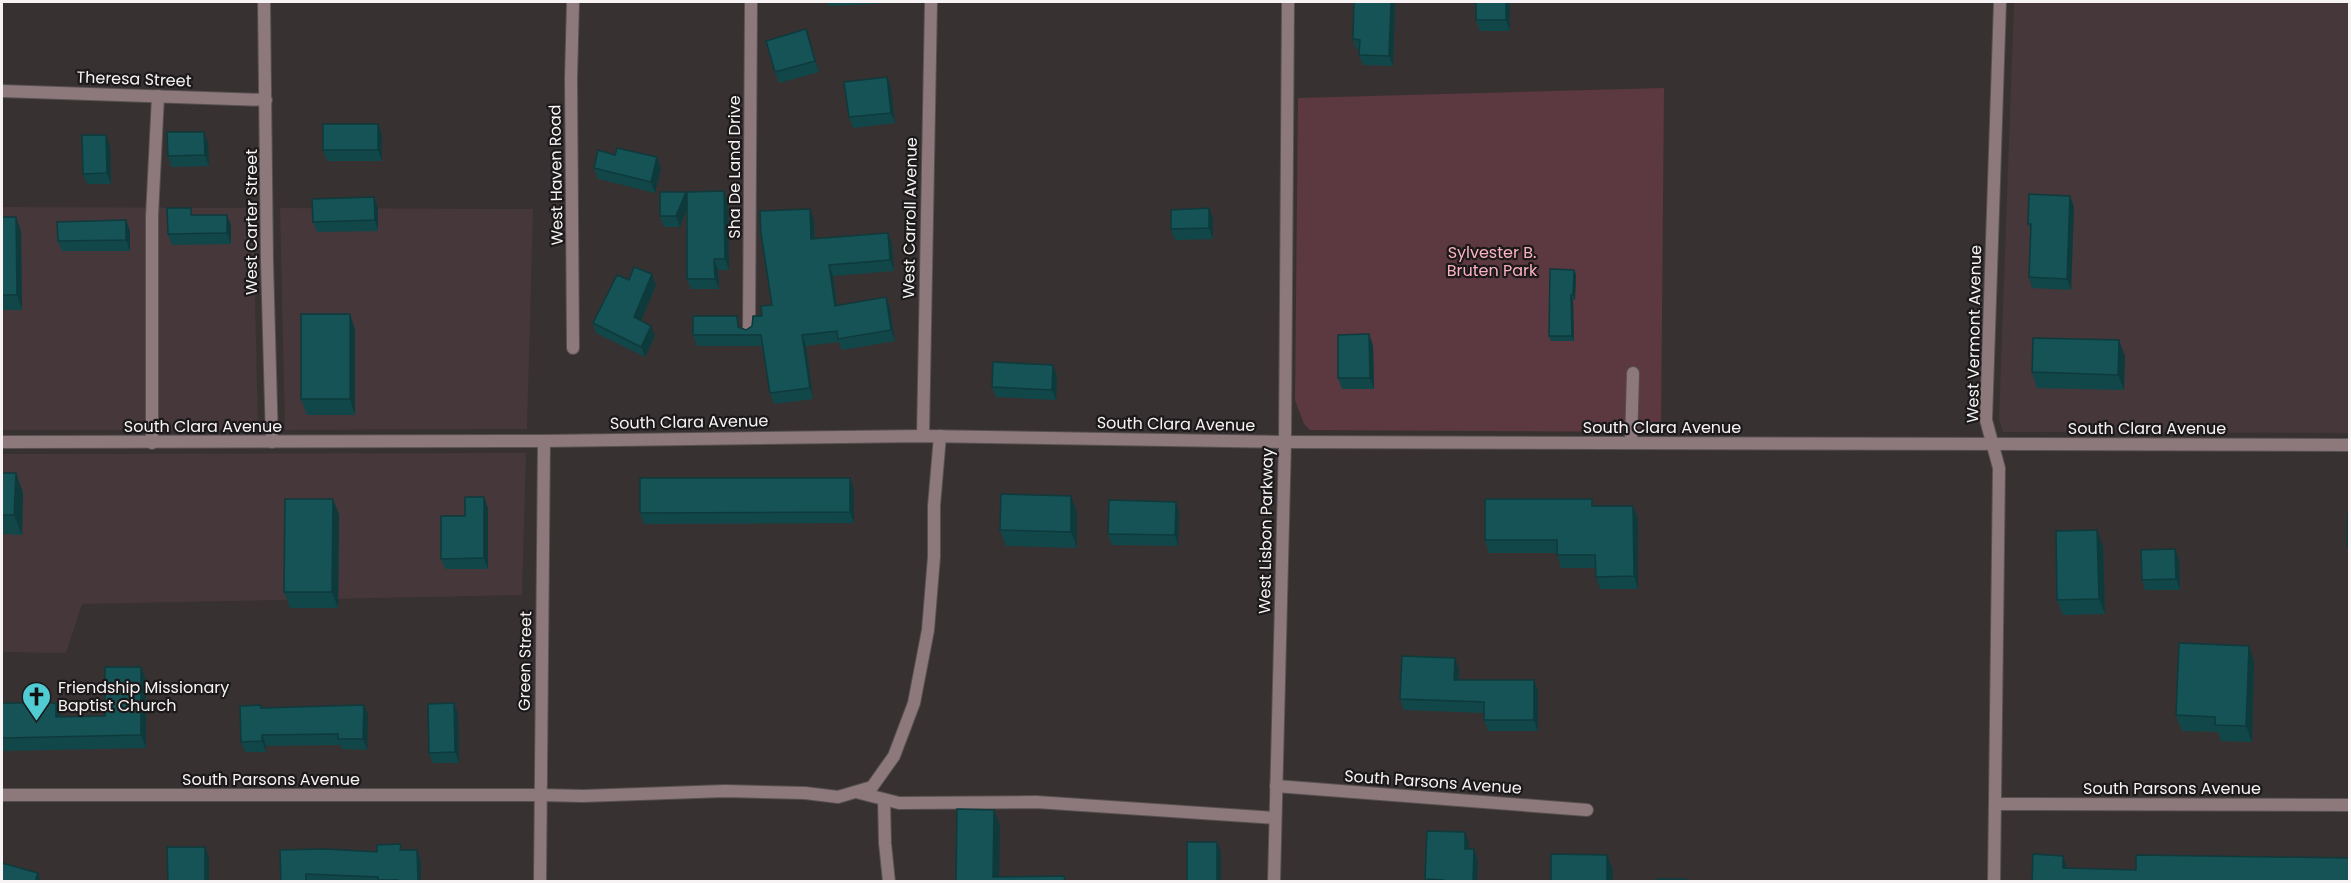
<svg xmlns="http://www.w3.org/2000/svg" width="2351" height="883" font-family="Poppins,sans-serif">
<rect width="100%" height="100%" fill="#373132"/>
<!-- built -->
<g fill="#45373a">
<path d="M2014,2H2349L2348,433L2003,432L1999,419Z"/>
<path d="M2,207L253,208L258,430H2Z"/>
<path d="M280,208L533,209L527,429L285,430Z"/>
<path d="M526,453L522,595L82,604L66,653L2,652V454Z"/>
</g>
<!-- green -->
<path fill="#5c3841" d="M1664,88L1661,432L1310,430L1304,424L1295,400L1298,98Z"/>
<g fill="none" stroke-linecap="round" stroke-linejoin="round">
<defs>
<g id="service">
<path d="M152,443V216L158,96"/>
<path d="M856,792L899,803L1036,802L1275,818"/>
<path d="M540,795L583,796L725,791L805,793L838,797L872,787L894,756L914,703L928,630L934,557V506L940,436"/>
<path d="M884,800L885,843L889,882"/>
</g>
<g id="minor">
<path d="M264,2L267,262L272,442"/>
<path d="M573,2L571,78L573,348"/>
<path d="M2,91L266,100"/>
<path d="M749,333L751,2"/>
<path d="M923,436L931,2"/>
<path d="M1631,443L1633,373"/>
<path d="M1276,786L1587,810"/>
<path d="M2,795H540"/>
<path d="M1995,804L2350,805"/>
<path d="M540,882L544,441"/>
<path d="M1274,882L1285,442L1288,2"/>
<path d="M1994,882L1999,468L1986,420L2000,2"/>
</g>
<path id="tertiary" d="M2,442L544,441L923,436L1285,442L2350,445"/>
</defs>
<!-- service casing -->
<use href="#service" stroke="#565051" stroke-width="14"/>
<!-- minor casing -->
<use href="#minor" stroke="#565051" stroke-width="14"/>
<!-- tertiary casing -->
<use href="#tertiary" stroke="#565051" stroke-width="14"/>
<!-- service -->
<use href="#service" stroke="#8d787c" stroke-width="12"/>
<!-- minor -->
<use href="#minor" stroke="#8d787c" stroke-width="12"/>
<!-- tertiary -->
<use href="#tertiary" stroke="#8d787c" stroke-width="12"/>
</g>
<!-- wall -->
<g fill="#12474a">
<path d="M827,2H887V3L829,6Z"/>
<path d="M1476,2H1510V31H1480L1476,20Z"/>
<path d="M1395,3L1393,66L1363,65L1359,55V49H1356L1353,39Z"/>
<path d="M806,29L819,72L779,83L775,72Z"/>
<path d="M887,77L891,88L895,123L853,128L849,117Z"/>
<path d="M382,135V161H327L323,150Z"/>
<path d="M208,143L209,166L171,167L168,156Z"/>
<path d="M110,146L111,184H87L83,174Z"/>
<path d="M615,155L657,157L661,168L655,193L598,179L594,168Z"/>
<path d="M686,192L687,196L728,202L729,270H718L719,289H691L687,279V209L680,227H664L660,216Z"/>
<path d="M2070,196L2074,207L2071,290L2032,288L2029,277L2031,232L2028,224Z"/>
<path d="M374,197L378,208V231L317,232L313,222Z"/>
<path d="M1209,208L1213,219V239L1175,240L1171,229Z"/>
<path d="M194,215L231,225V244L172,245L168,234Z"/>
<path d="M2,217L21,231L22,310H2Z"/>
<path d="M126,220L130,231V251H62L58,241Z"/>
<path d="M814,220L815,239L892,244L894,271L833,276L837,305L890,308L895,341L842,350L839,342L806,346L813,399L774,404L770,393L763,346H697L693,335L741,328L746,330L752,326L772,305Z"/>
<path d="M1574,270L1576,275L1575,300H1573L1574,341H1551L1549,336Z"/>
<path d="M629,280L656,285L641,321L655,336L645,357L596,333L593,323Z"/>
<path d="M350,314L355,330V415H307L301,399Z"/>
<path d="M1373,345L1374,389H1342L1338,378Z"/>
<path d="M2125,356L2124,390L2037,388L2032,372Z"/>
<path d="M1053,365L1057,376L1056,400L996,397L992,387Z"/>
<path d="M2,473H16L23,493L22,535L2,534Z"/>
<path d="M854,489V523L644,524L640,513Z"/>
<path d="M333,499L339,515L338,608H290L284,592Z"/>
<path d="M1176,502L1179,512L1178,546L1112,545L1108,534Z"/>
<path d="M1595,506H1633L1638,519V589H1600L1596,577L1595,568H1561L1557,553H1489L1485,540Z"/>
<path d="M488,508V569H445L441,559L465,516Z"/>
<path d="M1077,512V548L1006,546L1000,530Z"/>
<path d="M2103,546L2105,614L2063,615L2057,600Z"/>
<path d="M2175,549L2179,560L2180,590H2145L2142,580Z"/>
<path d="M2254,661L2252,742L2221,741L2218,732L2182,731L2176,715Z"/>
<path d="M141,667L146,680V748L2,751V703L61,717L105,716Z"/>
<path d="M1459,669V680H1534L1538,691V731H1488L1484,720V713L1404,710L1400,699Z"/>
<path d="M454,703L458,714L459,763H433L429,753Z"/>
<path d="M364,705L368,715L367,750L342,749L341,745L266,746V752H245L241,742L262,708Z"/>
<path d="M1469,843V849H1474L1478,860L1477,882H1426L1425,879Z"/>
<path d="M417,850L421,861V882H281L377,852Z"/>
</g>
<!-- shaded-wall -->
<g fill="#0f3a3c">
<path d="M1391,2H1394L1395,3L1393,66L1389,56Z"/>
<path d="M1506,2H1510V31L1506,20Z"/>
<path d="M806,29L810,40L819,72L815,61Z"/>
<path d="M887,77L891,88L895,123L891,113Z"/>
<path d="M378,124L382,135V161L378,150Z"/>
<path d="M204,132L208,143L209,166L205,155Z"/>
<path d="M106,135L110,146L111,184L107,173Z"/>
<path d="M657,157L661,168L655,193L651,182Z"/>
<path d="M724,191L728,202L729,270L725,259Z"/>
<path d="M686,192L689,203L680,227L676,216Z"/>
<path d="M2070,196L2074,207L2071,290L2067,279Z"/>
<path d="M374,197L378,208V231L375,220Z"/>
<path d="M1209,208L1213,219V239L1209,228Z"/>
<path d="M810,209L814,220L815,250L811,239Z"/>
<path d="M227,215L231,225V244L227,233Z"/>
<path d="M16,217L21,231L22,310L17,295Z"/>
<path d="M126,220L130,231V251L126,240Z"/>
<path d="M888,233L892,244L894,271L890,260Z"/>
<path d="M714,259L718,270L719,289L715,279Z"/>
<path d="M829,265L833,276L838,316L835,306Z"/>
<path d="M1574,270L1576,275L1575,300L1573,295Z"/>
<path d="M652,274L656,285L638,328L634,317Z"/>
<path d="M1571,295L1573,300L1574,341L1572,336Z"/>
<path d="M886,297L890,308L895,341L891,330Z"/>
<path d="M350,314L355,330V415L350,399Z"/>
<path d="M651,326L655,336L645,357L641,347Z"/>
<path d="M1369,334L1373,345L1374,389L1370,378Z"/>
<path d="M802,335L806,346L813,399L810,388Z"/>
<path d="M2119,340L2125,356L2124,390L2118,375Z"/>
<path d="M1053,365L1057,376L1056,400L1052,390Z"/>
<path d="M16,473L23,493L22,535L14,515Z"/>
<path d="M850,478L854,489V523L850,512Z"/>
<path d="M1071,496L1077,512V548L1071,532Z"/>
<path d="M484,497L488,508V569L484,558Z"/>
<path d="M333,499L339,515L338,608L332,592Z"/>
<path d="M1176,502L1179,512L1178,546L1175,535Z"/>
<path d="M1633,506L1638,519V589L1634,576Z"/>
<path d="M2097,530L2103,546L2105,614L2099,599Z"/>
<path d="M2175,549L2179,560L2180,590L2176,579Z"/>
<path d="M2249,646L2254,661L2252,742L2246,726Z"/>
<path d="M1455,658L1459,669L1458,691L1454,680Z"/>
<path d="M141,667L146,680V748L141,735Z"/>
<path d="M1534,680L1538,691V731L1534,720Z"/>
<path d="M56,703L61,716L56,717Z"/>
<path d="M454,703L458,714L459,763L455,752Z"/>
<path d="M364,705L368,715L367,750L363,739Z"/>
<path d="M262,735L266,746V752L262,741Z"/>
<path d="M994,810L1000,825L999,882L993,877Z"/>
<path d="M1465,832L1469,843V859L1465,849Z"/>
<path d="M1217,842L1221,852V882H1217Z"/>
<path d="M205,847L209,858V882H205Z"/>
<path d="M1474,849L1478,860L1477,882H1473Z"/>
<path d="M417,850L421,861V882H418Z"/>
<path d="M1607,855L1613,870V882H1607Z"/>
<path d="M2063,856L2067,867V879L2063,868Z"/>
<path d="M38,873L41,882H35Z"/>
</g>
<!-- building -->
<g fill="#155356" stroke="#0f3a3c" stroke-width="1.5">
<path d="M1354,2H1391L1389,56L1359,55L1360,40L1353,39Z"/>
<rect x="1476" y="2" width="30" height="18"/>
<path d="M806,29L815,61L775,72L766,41Z"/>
<path d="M887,77L891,113L849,117L844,82Z"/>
<rect x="323" y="124" width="55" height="26"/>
<path d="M167,132H204L205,155L168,156Z"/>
<path d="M82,135H106L107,173L83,174Z"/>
<path d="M617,148L657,157L651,182L594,168L598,150L615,155Z"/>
<path d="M724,191L725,259H714L715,279H687V192Z"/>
<path d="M660,192H686L676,216H660Z"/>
<path d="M2029,194L2070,196L2067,279L2029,277L2031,224H2028Z"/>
<path d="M374,197L375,220L313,222L312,199Z"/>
<path d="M167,208H191V215H227V233L168,234Z"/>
<path d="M1209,208V228L1171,229V210Z"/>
<path d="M810,209L811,239L888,233L890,260L829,265L835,306L886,297L891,330L838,339L837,331L802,335L810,388L770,393L761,335H693V316H737L738,327L746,330L752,326L753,316H762L761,306L772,305L761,233L760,211Z"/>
<path d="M2,217H16L17,295H2Z"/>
<path d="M126,220V240L58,241L57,222Z"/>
<path d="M634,267L652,274L634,317L651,326L641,347L593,323L617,275L629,280Z"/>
<path d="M1550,269L1574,270L1573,295H1571L1572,336H1549Z"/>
<rect x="301" y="314" width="49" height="85"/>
<path d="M1369,334L1370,378H1338V335Z"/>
<path d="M2033,338L2119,340L2118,375L2032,372Z"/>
<path d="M993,362L1053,365L1052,390L992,387Z"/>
<path d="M2,473H16L14,515H2Z"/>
<path d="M640,478H850V512L640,513Z"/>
<path d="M1001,494L1071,496V532L1000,530Z"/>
<path d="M465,497H484V558L441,559V516H465Z"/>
<path d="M285,499H333L332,592H284Z"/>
<path d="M1485,499H1592V506H1633L1634,576L1596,577L1595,555H1557V540H1485Z"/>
<path d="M1109,500L1176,502L1175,535L1108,534Z"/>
<path d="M2348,512H2349V546H2347Z"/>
<path d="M2097,530L2099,599L2057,600L2056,531Z"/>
<path d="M2175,549L2176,579L2142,580L2141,550Z"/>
<path d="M2179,643L2249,646L2246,726L2215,725V717L2176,715Z"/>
<path d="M1402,656L1455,658L1454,680H1534V720H1484V702L1400,699Z"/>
<path d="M105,667H141V735L2,738V703H56V717L105,716Z"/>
<path d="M454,703L455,752L429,753L428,704Z"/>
<path d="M261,705V708L364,705L363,739H338V734L262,735V741L241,742L240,706Z"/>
<path d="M957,809L994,810L993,877L1064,876L1065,882L956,881Z"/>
<path d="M1427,831L1465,832V849H1474L1473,882H1444V880L1425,879Z"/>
<rect x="1187" y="842" width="30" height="40"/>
<path d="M401,844L400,850H417L418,882H398V880H378V877L306,874V882H281L280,850L326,849L377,852V845Z"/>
<path d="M167,847H205V882H168Z"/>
<path d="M1551,854L1607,855V882H1551Z"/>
<path d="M2033,854L2063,856V868L2136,870V855L2349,858V856V882H2032Z"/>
<path d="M2,863L38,873L35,882H2Z"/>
<rect x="1657" y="879" width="29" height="3"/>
</g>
<!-- icons -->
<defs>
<symbol id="church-pin" viewBox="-11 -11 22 30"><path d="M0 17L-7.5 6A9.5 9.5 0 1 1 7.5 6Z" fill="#51ccd3" stroke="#1c191a"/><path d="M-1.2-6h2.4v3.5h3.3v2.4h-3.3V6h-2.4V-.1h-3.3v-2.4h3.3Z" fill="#111"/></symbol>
</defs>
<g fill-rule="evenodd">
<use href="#church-pin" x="20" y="680" width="33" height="45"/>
</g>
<g text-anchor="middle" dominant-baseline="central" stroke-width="4.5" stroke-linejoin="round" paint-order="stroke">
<!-- street labels -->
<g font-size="16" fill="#f7f3f4" stroke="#1c191a">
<text transform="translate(134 79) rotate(2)">Theresa Street</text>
<text transform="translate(734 167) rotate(-90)">Sha De Land Drive</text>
<text transform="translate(556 175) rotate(-91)">West Haven Road</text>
<text transform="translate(910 218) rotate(-89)">West Carroll Avenue</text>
<text transform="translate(251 222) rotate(-90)">West Carter Street</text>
<text transform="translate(1974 334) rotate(-89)">West Vermont Avenue</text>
<text transform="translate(689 422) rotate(-1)">South Clara Avenue</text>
<text transform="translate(1176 424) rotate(1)">South Clara Avenue</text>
<text x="203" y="426">South Clara Avenue</text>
<text x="1662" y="427">South Clara Avenue</text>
<text x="2147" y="428">South Clara Avenue</text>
<text transform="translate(1266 531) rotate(-89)">West Lisbon Parkway</text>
<text transform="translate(525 661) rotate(-89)">Green Street</text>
<text x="271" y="779">South Parsons Avenue</text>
<text transform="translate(1433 782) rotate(4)">South Parsons Avenue</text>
<text x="2172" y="788">South Parsons Avenue</text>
</g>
<!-- park labels -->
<g font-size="16" fill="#fcb1c3" stroke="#1c191a">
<text x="1492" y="252">Sylvester B.<tspan x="1492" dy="18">Bruten Park</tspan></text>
</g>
<!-- poi labels -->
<g font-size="16" fill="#f7f3f4" stroke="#1c191a" text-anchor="start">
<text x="58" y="687">Friendship Missionary<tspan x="58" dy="18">Baptist Church</tspan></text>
</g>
</g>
<!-- border -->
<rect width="2351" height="883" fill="none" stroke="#f7f3f4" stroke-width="6"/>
</svg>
